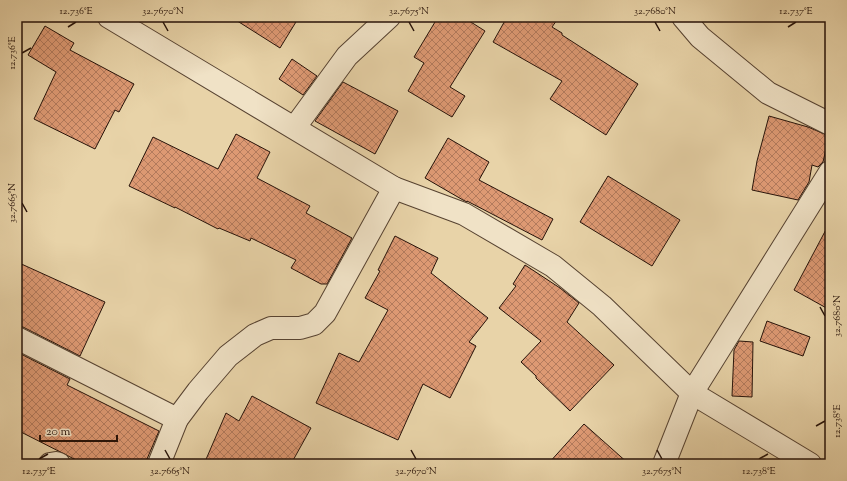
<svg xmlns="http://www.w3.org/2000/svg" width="847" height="481" font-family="'Sorts Mill Goudy',serif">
<defs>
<pattern id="building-cross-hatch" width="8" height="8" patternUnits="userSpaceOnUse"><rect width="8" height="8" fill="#dd9973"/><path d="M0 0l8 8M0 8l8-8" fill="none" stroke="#b37b5d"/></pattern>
</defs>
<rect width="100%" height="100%" fill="#e8d3a8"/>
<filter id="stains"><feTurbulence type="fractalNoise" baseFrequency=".005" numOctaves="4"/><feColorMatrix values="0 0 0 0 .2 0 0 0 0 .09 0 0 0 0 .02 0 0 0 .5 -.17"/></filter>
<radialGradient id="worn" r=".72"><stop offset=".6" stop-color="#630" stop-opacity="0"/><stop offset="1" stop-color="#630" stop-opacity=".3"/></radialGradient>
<!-- building -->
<g fill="url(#building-cross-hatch)" stroke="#261209">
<path d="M231,17H299L280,48Z"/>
<path d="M438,17H463L485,31L450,87L465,96L452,117L408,91L424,63L414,57Z"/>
<path d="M507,17H559L552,27L562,33V35L638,84L606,135L550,99L562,81L493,42Z"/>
<path d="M45,26L74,43L70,50L134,84L119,112L115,110L95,149L34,119L56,72L28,55Z"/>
<path d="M292,59L317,76L303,95L279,79Z"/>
<path d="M343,82L398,111L375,154L315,121Z"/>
<path d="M769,116L808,127L829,136L823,162L818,167L812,165L809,182L798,200L752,190L757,161Z"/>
<path d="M236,134L270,152L257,178L310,206L306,213L352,238L327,284H321L291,268L296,260L251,238L250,241L219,228L218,229L175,207V208L129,186L153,137L218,169Z"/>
<path d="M448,138L489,162L479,180L553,219L542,240L467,201V202L463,200L425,178Z"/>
<path d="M608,176L680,220L652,266L580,222Z"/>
<path d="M830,222V310L794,290Z"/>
<path d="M395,236L438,258L431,273L488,318L469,342L476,346L450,398L423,384L398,440L316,403L339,353L359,362L388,310L365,298L380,271L378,270Z"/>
<path d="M17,262L105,302L80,356L23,327L17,326Z"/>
<path d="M525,265L560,288L579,303L567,322L614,365L570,411L536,378V376L521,362L541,341L499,308L516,286L513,284Z"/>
<path d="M767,321L810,337L803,356L760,341Z"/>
<path d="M739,341L753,342L752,397L732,396L734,350Z"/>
<path d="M17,352L70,379L67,385L159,431L147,459V464H84L17,430Z"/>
<path d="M252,396L311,428L291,464H204L226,413L239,421Z"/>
<path d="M584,424L629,464H548Z"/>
</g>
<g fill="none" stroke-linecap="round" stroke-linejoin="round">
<defs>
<g id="minor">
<path d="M109,17L394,188L464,214L553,266L602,306L692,393L810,464"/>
<path d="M683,17L700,37L768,93L830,124"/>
<path d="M295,127L347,56L389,17"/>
<path d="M17,338L177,419"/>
<path d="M50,464L56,463L59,464"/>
<path d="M159,464L177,419L198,391L228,356L255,335L271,328H300L314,324L325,313L394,188"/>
<path d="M664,464L692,393L830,172"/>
</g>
</defs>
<!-- minor casing -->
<use href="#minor" stroke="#564231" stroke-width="24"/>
<!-- minor -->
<use href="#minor" stroke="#f0e2c6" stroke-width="22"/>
</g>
<!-- ticks -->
<path fill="none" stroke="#261209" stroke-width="1.5" d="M163,22L168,31M409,22L414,31M655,22L660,31M68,27L76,22M788,27L796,22M22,53L31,48M22,203L27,212M820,307L825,316M816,426L825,421M165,450L170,459M411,450L416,459M657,450L662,459M39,459L48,454M759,459L768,454"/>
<!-- margin -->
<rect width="847" height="481" fill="none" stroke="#e8d3a8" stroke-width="44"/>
<!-- scale -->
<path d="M40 435v6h77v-6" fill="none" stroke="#261209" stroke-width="2"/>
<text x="46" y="435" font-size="12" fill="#261209" stroke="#f0e2c6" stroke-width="3" paint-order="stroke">20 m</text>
<rect x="22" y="22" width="803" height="437" fill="none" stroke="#261209" stroke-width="1.5"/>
<g font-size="10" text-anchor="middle" fill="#261209">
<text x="76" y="14">12.736°E</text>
<text x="163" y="14">32.7670°N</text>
<text x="409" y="14">32.7675°N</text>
<text x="655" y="14">32.7680°N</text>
<text x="796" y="14">12.737°E</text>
<text transform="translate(11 53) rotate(-90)" y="4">12.736°E</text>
<text transform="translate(11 203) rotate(-90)" y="4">32.7665°N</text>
<text transform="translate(836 316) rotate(-90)" y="4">32.7680°N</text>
<text transform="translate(836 421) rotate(-90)" y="4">12.738°E</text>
<text x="39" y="474">12.737°E</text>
<text x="170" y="474">32.7665°N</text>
<text x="416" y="474">32.7670°N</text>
<text x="662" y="474">32.7675°N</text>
<text x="759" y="474">12.738°E</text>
</g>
<rect width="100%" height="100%" filter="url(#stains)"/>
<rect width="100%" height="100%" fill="url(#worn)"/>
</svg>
